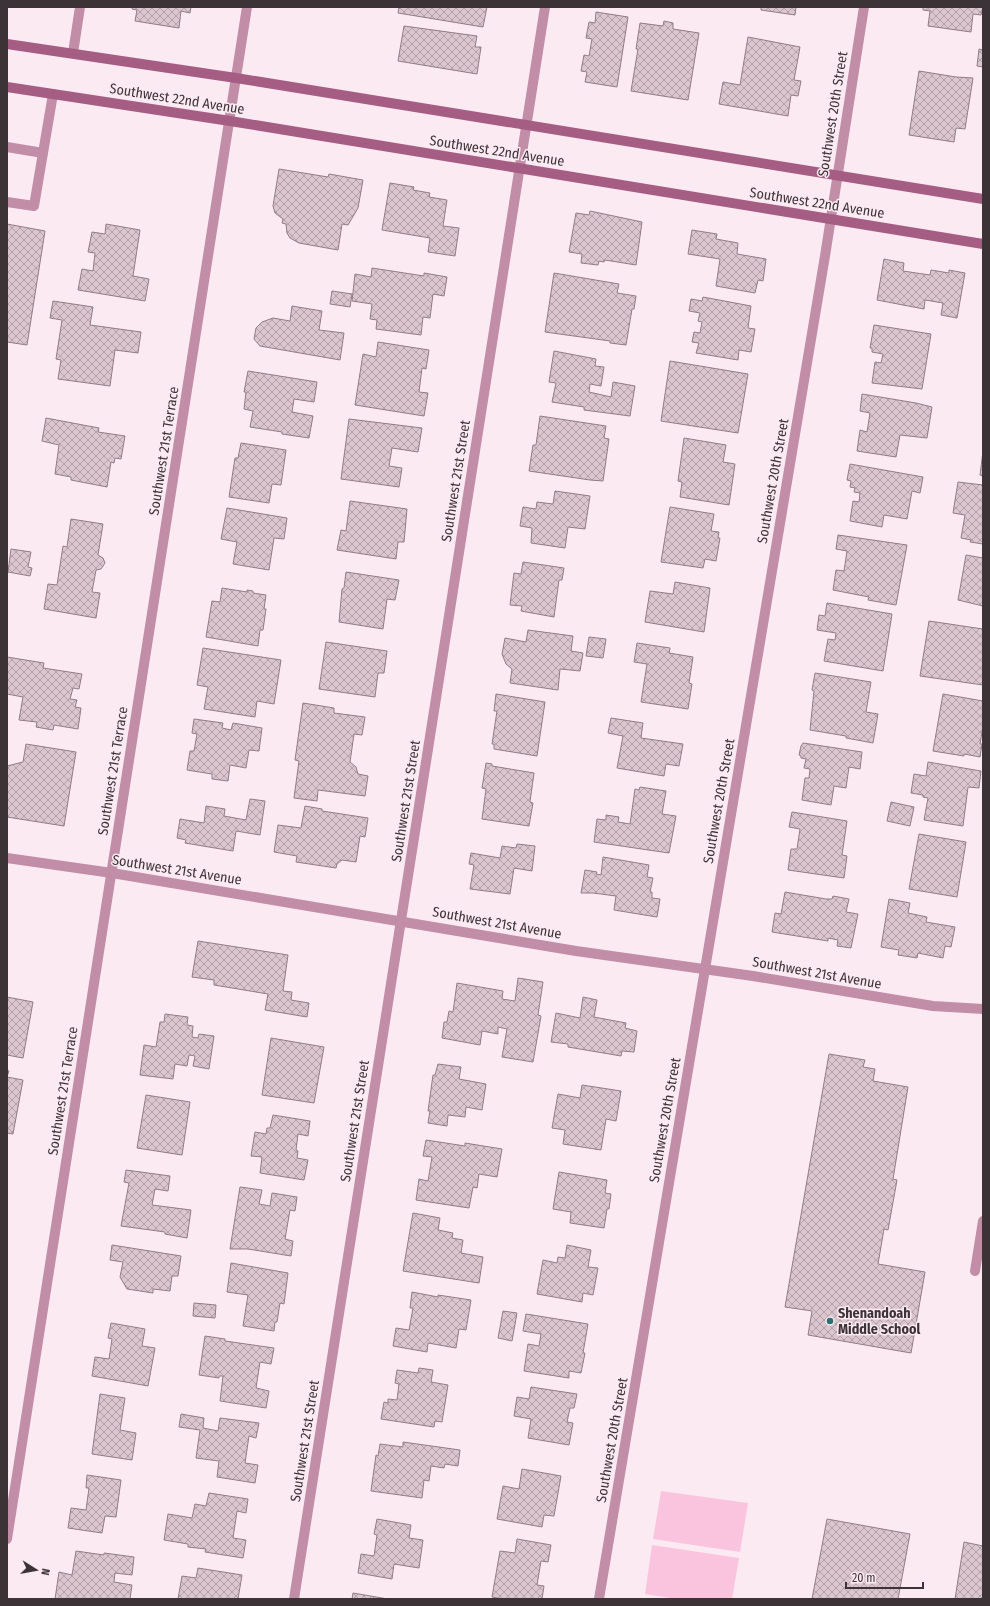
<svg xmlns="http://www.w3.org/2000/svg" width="990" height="1606" font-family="'Fira Sans Condensed',sans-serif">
<defs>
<pattern id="building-cross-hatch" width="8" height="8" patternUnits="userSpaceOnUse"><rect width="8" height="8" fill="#dbc5cf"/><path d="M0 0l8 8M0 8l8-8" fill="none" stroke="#b3a1a9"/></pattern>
</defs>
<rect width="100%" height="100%" fill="#fceaf2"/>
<!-- pitch -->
<g fill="#fac4de">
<path d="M661,1491L748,1503L740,1552L653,1539Z"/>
<path d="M652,1545L739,1558L732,1599H676L645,1594Z"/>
</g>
<!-- building -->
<g fill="url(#building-cross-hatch)" stroke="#917c86">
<path d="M133,7H191L190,13L181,11L179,28L135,21L137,10L132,9Z"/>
<path d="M399,7H487L483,27L398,13Z"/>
<path d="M761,7H796L795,15L761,10Z"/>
<path d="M923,7H983L981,15L973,14L971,32L928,26L930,11L923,10Z"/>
<path d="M596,12L628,17L617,87L585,82L587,72L581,71L584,55L589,56L592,39L586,38L589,22L595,23Z"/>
<path d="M664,21L673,23V29L699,33L688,100L631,91L638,49H636L640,23L663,26Z"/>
<path d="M404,26L477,36L475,47H481L477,74L398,61Z"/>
<path d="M748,37L800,47L794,80L801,81L798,96L791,95L788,116L719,104L723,82L740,85Z"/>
<path d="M979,49L983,50V67L977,66Z"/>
<path d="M919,71L956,77L973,78L965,129L956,128L954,142L909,135Z"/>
<path d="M279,169L328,177L329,174L363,180L358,208L348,225L342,224L338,250L299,243L290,238L287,233L286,224L282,223L283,219L275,213L273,206Z"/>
<path d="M390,183L414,187L413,190L430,193L429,197L447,200L443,226L459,228L455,256L428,252L430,238L382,230Z"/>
<path d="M590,211L642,222L636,265L605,260L604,262L599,261L598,265L581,263L582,254L569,252L576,213L589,215Z"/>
<path d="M7,224L45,231L27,345L7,342Z"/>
<path d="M106,224L140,230L133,276L149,279L145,301L78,290L82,269L93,271L95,253L88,252L92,232L105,234Z"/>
<path d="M692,230L717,234L716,239L738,243L737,254L766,259L763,281L758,280L755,293L716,286L720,259L688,254Z"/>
<path d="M884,259L904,263L903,271L930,275L931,270L949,273V270L965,273L957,318L941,315L943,303L925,300L924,309L877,300Z"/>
<path d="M372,268L424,276V273L447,277L444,296L433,294L430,318L423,317L421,335L376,329L377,320L370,319L372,304L352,301L355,274L371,277Z"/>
<path d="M554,273L619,284L617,293L636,296L634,309H632L626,345L610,343V341L545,332Z"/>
<path d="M332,291L352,294L350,307L330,304Z"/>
<path d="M703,297L751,306L748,328L755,329L751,352L739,350L738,360L696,353L699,343L692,342L694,332L700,333L702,322L698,321L700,313L689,311L691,299L702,301Z"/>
<path d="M53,301L93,307L90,325L141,332L138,353L115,350L110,386L58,379L61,360L56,359L62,320L50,318Z"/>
<path d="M292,306L322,311L319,330L344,333L340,360L260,346L254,339L256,328L262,322L273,318L290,321Z"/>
<path d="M874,325L931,334L922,389L872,383L875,362L881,363L883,354L872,352V348H870Z"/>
<path d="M378,342L429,350L426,369L422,368L419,392L428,393L424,416L355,405L363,354L376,357Z"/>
<path d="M554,351L596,359L595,366L604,367L601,386L590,384L589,392L611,397L613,382L635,386L630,416L584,410V407L552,402L556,383L549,382Z"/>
<path d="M670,361L748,374L738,433L661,421Z"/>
<path d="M248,371L317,382L314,402L294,399L292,412L313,416L309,438L282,434V432L250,427L253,411L244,409L246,392H244Z"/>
<path d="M862,394L916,403L932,407L927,438L900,435L896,457L857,451L860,430L867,432L870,413L860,411Z"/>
<path d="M540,416L606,426L604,438L609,439L603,481L590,480L529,471L533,445H536Z"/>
<path d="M46,418L99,428L98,432L125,436L121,459L115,458L114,463L111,462L107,487L71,480V477L55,474L59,445L42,441Z"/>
<path d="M349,419L422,428L418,452L392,448L389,466L402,468L399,487L341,479Z"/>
<path d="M684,438L726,445L723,462L735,464L729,505L680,497L682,482L678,481Z"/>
<path d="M241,443L286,450L281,485L272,484L269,503L229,497L235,458H238Z"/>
<path d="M983,451V476L980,475Z"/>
<path d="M850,464L923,477L920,493L912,491L907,519L884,515L882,527L850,521L853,501L859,502L860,493L854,492L855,488L850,487L851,481L847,480Z"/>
<path d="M958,482L983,485V544L970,542L971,540L961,538L965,515L953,513Z"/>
<path d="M555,491L590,496L585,529L568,527L565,548L531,543L532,528L520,526L523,507L536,509L537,502L553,504Z"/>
<path d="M350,501L407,509L404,542H398L396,559L337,550L341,530L346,531Z"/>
<path d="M670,507L714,514L711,531L719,532L718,538H720L716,561L705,559L703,568L661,562Z"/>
<path d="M227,508L287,518L284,539L274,538L269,570L233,564L237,542L221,539Z"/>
<path d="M71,519L103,524L98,555L103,558L105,563L101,569L96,570L92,592L100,593L96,618L44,609L48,584L57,585L63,546L67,547Z"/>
<path d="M838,535L907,545L896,605L868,600L869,597L833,590L836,570L844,571L847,551L836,549Z"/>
<path d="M11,549L31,552L28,567L32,568L30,576L8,572Z"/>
<path d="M966,555L983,558V606L958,600Z"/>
<path d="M523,562L564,568L562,580H559L554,617L521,611L522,606L510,605L514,573L521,574Z"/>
<path d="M346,572L399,580L395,600L387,599L383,629L339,622L342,589L344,588Z"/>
<path d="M675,582L710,588L704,632L645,622L650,591L673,594Z"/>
<path d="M222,588L247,592V590L253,591V593L266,595L264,609H266L263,630H260L258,646L206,637L212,601L220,602Z"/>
<path d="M827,603L892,614L883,671L824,661L828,639L835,640L836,633L817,630L819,615L825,616Z"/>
<path d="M929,621L983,629V685L920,676Z"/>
<path d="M528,630L573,636L571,651L583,653L580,671L560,669L558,690L510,683L512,669L506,664L502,654L505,638L526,642Z"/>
<path d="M589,637L606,639L603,658L586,656Z"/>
<path d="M326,642L387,651L384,673H378L375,697L319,689Z"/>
<path d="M637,643L670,648L669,653L693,657L689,683L692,684L688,709L641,702L647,664L634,662Z"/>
<path d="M203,648L281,660L274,704L257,701L255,717L204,709L208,687L197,685Z"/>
<path d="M7,657L44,663L43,668L82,674L79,689L73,688L70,699L77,700L75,707L81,708L78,729L54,725L53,730L36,727L37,722L19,720L23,697L7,694Z"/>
<path d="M815,673L871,682L866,712L878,714L873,743L846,738V736L810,730L814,691L812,690Z"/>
<path d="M496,694L545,702L537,756L494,749V744H492L497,711H494Z"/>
<path d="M943,694L983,701V726L980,744H982L980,757L964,754V756L933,751Z"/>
<path d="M303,703L334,708V713L365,717L362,735L354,734L350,762L356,767L358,774L368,776L365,796L318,790L317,801L294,798L299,761L295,760Z"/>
<path d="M611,718L643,723L641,738L683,744L679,766L666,764L664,776L617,768L623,736L608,733Z"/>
<path d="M194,719L223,723L222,728L231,730L233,723L262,728L259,751L249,750L246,768L230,765L228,781L212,779V774L187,770L190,751H194L197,734L192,733Z"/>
<path d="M803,743L862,752L860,769L849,767L846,788L834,786L831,805L802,800L805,778H809L810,769L804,768L806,759L801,758V756L799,755L801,746Z"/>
<path d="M26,744L76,752L64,826L7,817V766L23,762Z"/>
<path d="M928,762L981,771L979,788L968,787L963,826L924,820L928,798L923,797V795L911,793L914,774L926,776Z"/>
<path d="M486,763L492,764V766L534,773L530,802L533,803L529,826L482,819L486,789L482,788Z"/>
<path d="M640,787L666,791L662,814L676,816L669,853L594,842L597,819L606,820V815L619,817L618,822L630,824L635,789L639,790Z"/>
<path d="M250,799L265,801L260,835L236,831L233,851L185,843L186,840L177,838L180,819L204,823L206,806L225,809L224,816L246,820Z"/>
<path d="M891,802L914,807L910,826L887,821Z"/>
<path d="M305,806L322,809V811L368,818L365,837L360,836L356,862L342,860L337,864L336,868L296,862L297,856L274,852L278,825L301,828Z"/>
<path d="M792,812L847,821L842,855L847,856L844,878L788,870L791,849H797L800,829L789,827Z"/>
<path d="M919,834L966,842L957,897L909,889Z"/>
<path d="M517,844L535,846L532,871L514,868L510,894L470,889L474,865L469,864L471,853L500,858L502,846L516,848Z"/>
<path d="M603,857L649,865L647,877L653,878L650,892H652V898L660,899L657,917L614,910L616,896L593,893H581L585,870L597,872L596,874L601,875Z"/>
<path d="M785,892L826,899H832L833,896L849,899L846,912L858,914L851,948L837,946L838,940L828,938V941L772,932L775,913L781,914Z"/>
<path d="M889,899L910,903L908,913L927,917L926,922L955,927L951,947L945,946L943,958L918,953L917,958L898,955L899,950L881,947Z"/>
<path d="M198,941L288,955L283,991L292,992L291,1000L309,1003L307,1017L265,1010L268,994L214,985V980L192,977Z"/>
<path d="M518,978L543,982L538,1015L541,1016L533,1062L502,1057L507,1029L498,1027V1034L482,1031L480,1045L442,1038L444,1022H447L449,1011L453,1012L457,983L503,991L502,999L515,1001Z"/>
<path d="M7,997L33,1002L23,1058L7,1055Z"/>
<path d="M583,997L597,1000L594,1017L626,1023L625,1028L637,1031L634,1052L622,1051L621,1056L568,1047V1044L551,1042L556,1013L580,1018Z"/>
<path d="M165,1014L188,1017L187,1025L193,1026L192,1037L198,1038L199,1034L214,1036L209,1069L193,1066L195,1056L189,1055L187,1066L175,1064L173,1079L140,1075L144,1045L156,1047L160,1022H164Z"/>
<path d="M271,1038L324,1047L314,1103L262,1095Z"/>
<path d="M829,1054L865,1060L863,1067L875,1069L873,1081L908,1087L893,1179L897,1180L888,1230L884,1229L878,1264L925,1272L911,1353L808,1335L812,1311L785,1307Z"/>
<path d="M438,1064L461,1067L459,1079L486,1084L482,1110L466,1107L465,1117L448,1115L447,1126L428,1123L430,1111H428L433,1075H435Z"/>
<path d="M7,1070L9,1071L7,1077L23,1080L13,1134L7,1133Z"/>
<path d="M582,1085L621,1091L616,1121L606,1119L601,1150L563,1144L565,1130L552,1128L558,1094L580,1098Z"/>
<path d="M146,1095L190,1102L182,1155L137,1148Z"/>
<path d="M273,1115L310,1121L308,1136L298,1134L296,1150L298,1151L297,1158L308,1160L304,1180L260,1173L262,1157L251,1156L255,1132L266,1134L267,1128H270Z"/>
<path d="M426,1140L465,1146V1143L502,1149L497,1177L479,1174L477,1188L473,1187L469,1208L416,1200L419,1179L428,1181L432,1157L423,1156Z"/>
<path d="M126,1170L170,1176L168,1191L155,1189L152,1205L191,1210L187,1238L165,1234V1232L121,1226L129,1183L124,1182Z"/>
<path d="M559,1172L607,1180L605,1193L611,1194L609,1209H607L604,1228L570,1223L571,1212L553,1209Z"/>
<path d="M240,1187L262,1190L259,1204L270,1206L272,1193L297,1197L295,1211L290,1210L285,1239L293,1241L291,1256L248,1249H230Z"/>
<path d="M413,1213L440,1218L438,1230L453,1233L452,1238L463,1240L461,1253L483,1257L479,1283L403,1271Z"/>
<path d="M112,1245L181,1256L178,1276H172L170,1291L153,1289V1293L127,1289L120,1277L123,1262L110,1260Z"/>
<path d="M567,1245L591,1250L588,1267L598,1268L593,1295L583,1293L582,1302L537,1294L543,1260L557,1263L558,1257L565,1258Z"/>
<path d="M231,1263L288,1273L284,1304L280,1303L277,1322H275L274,1331L243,1326L248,1295L227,1292Z"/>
<path d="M412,1292L438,1297V1295L471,1300L466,1330L459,1329L456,1348L428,1343L427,1352L393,1346L396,1328L409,1330L413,1308H410Z"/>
<path d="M194,1303L216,1305L215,1318L193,1316Z"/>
<path d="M503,1311L517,1313L512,1341L498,1338Z"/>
<path d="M526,1314L588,1324L583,1353H585L581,1373L569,1371V1378L524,1371L528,1344L539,1346L541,1334L523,1331Z"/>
<path d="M111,1323L145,1329L142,1346L155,1348L148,1386L92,1376L95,1357L109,1359L112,1339L108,1338Z"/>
<path d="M205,1336L225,1339V1341L274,1348L271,1364L260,1362L256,1388L269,1391L266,1408L220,1401L223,1376H219V1378L199,1375Z"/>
<path d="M419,1368L433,1370L431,1382L448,1385L442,1422L435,1421L434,1427L381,1419L384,1402L388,1403V1399L397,1400L399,1384L395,1383L397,1370L418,1373Z"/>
<path d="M531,1387L577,1394L574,1408H570L567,1422L573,1423L569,1445L528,1438L531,1419L514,1416L517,1397L529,1399Z"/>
<path d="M100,1394L125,1398L120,1430L136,1433L132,1460L92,1454Z"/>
<path d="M181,1414L204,1418L203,1428L218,1431L220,1418L259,1423L256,1438L249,1436L245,1463L258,1465L255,1483L217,1477L219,1461L196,1458L200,1430L179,1427Z"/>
<path d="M403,1442L460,1450L458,1466L445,1464L444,1468L431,1466L429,1481L424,1480L422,1498L371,1491L376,1455L378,1456L380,1444L403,1447Z"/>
<path d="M522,1469L561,1476L554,1516L544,1515L542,1527L497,1519L503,1486L519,1489Z"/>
<path d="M87,1475L121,1480L116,1517L105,1516L102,1533L68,1528L71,1508L86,1510L89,1488H86Z"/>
<path d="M209,1493L248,1499L246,1513L237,1511L233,1538L246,1540L243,1558L205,1552L206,1549L188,1547V1544L164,1540L168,1514L192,1518L195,1504L206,1506Z"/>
<path d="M377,1519L411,1525L409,1538L423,1540L419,1568L394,1564L392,1579L358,1573L361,1554L374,1556L377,1535L374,1534Z"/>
<path d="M827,1519L910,1534L898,1599H812Z"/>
<path d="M517,1539L551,1545L548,1562L541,1561L537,1585L544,1586L542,1599H503L492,1597L500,1551L515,1553Z"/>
<path d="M964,1542L983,1546V1599H955Z"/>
<path d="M76,1551L104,1555V1553L134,1557L132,1575L115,1573L114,1582L132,1585L130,1599H55L59,1572L72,1575Z"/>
<path d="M198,1568L242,1575L238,1599H178L182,1576L196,1578Z"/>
<path d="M353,1593L388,1599H352Z"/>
</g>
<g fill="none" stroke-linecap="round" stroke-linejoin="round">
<!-- lane -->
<g stroke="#c18da7" stroke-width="10">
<path d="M73,53L80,7"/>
<path d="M7,147L43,153"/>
<path d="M7,202L34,206L53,94"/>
<path d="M975,1271L983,1221"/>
</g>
<!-- street -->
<g stroke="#c18da7" stroke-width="10">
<path d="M7,858L112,873L576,951L753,976L933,1006L983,1009"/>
<path d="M7,1539L247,7"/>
<path d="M294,1599L545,7"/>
<path d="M599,1599L825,256L864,7"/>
</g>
<!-- secondary -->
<g stroke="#a65d84" stroke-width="10">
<path d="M7,44L236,78L983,199"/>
<path d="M7,87L230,121L983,244"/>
</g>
</g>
<!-- markers -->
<circle fill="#277174" stroke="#fceaf2" stroke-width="1.5" cx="830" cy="1321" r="4"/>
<g text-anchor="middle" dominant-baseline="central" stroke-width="3" stroke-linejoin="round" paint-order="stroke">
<!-- street labels -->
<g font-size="14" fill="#3c3337" stroke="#fceaf2">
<text transform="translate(177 99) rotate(9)">Southwest 22nd Avenue</text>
<text transform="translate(833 114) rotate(-81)">Southwest 20th Street</text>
<text transform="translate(497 151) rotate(9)">Southwest 22nd Avenue</text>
<text transform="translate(817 203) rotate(9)">Southwest 22nd Avenue</text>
<text transform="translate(164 451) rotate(-81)">Southwest 21st Terrace</text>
<text transform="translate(456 481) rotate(-81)">Southwest 21st Street</text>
<text transform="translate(773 481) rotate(-80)">Southwest 20th Street</text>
<text transform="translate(113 771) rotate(-81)">Southwest 21st Terrace</text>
<text transform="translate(406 801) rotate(-81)">Southwest 21st Street</text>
<text transform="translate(719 801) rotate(-80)">Southwest 20th Street</text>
<text transform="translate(177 870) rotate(9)">Southwest 21st Avenue</text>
<text transform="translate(497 923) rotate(10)">Southwest 21st Avenue</text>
<text transform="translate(817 973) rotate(10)">Southwest 21st Avenue</text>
<text transform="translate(63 1091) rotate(-81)">Southwest 21st Terrace</text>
<text transform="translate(665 1120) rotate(-80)">Southwest 20th Street</text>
<text transform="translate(355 1121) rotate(-81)">Southwest 21st Street</text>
<text transform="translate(612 1440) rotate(-80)">Southwest 20th Street</text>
<text transform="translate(305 1441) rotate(-81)">Southwest 21st Street</text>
</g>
<!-- poi labels -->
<g font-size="14" font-weight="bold" fill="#3c3337" stroke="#fceaf2" text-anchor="start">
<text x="838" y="1313">Shenandoah<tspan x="838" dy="16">Middle School</tspan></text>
</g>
</g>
<!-- border -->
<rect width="990" height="1606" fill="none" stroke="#3c3337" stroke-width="16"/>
<!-- north arrow -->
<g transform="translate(36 1570) rotate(101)" stroke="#fceaf2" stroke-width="3" paint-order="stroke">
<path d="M0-3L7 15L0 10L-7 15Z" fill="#3c3337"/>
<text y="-6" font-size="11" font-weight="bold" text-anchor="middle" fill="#3c3337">N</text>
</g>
<!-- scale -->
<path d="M846 1582v6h77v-6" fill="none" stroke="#3c3337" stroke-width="2"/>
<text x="852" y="1582" font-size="12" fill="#3c3337" stroke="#fceaf2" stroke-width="3" paint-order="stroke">20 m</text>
</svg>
